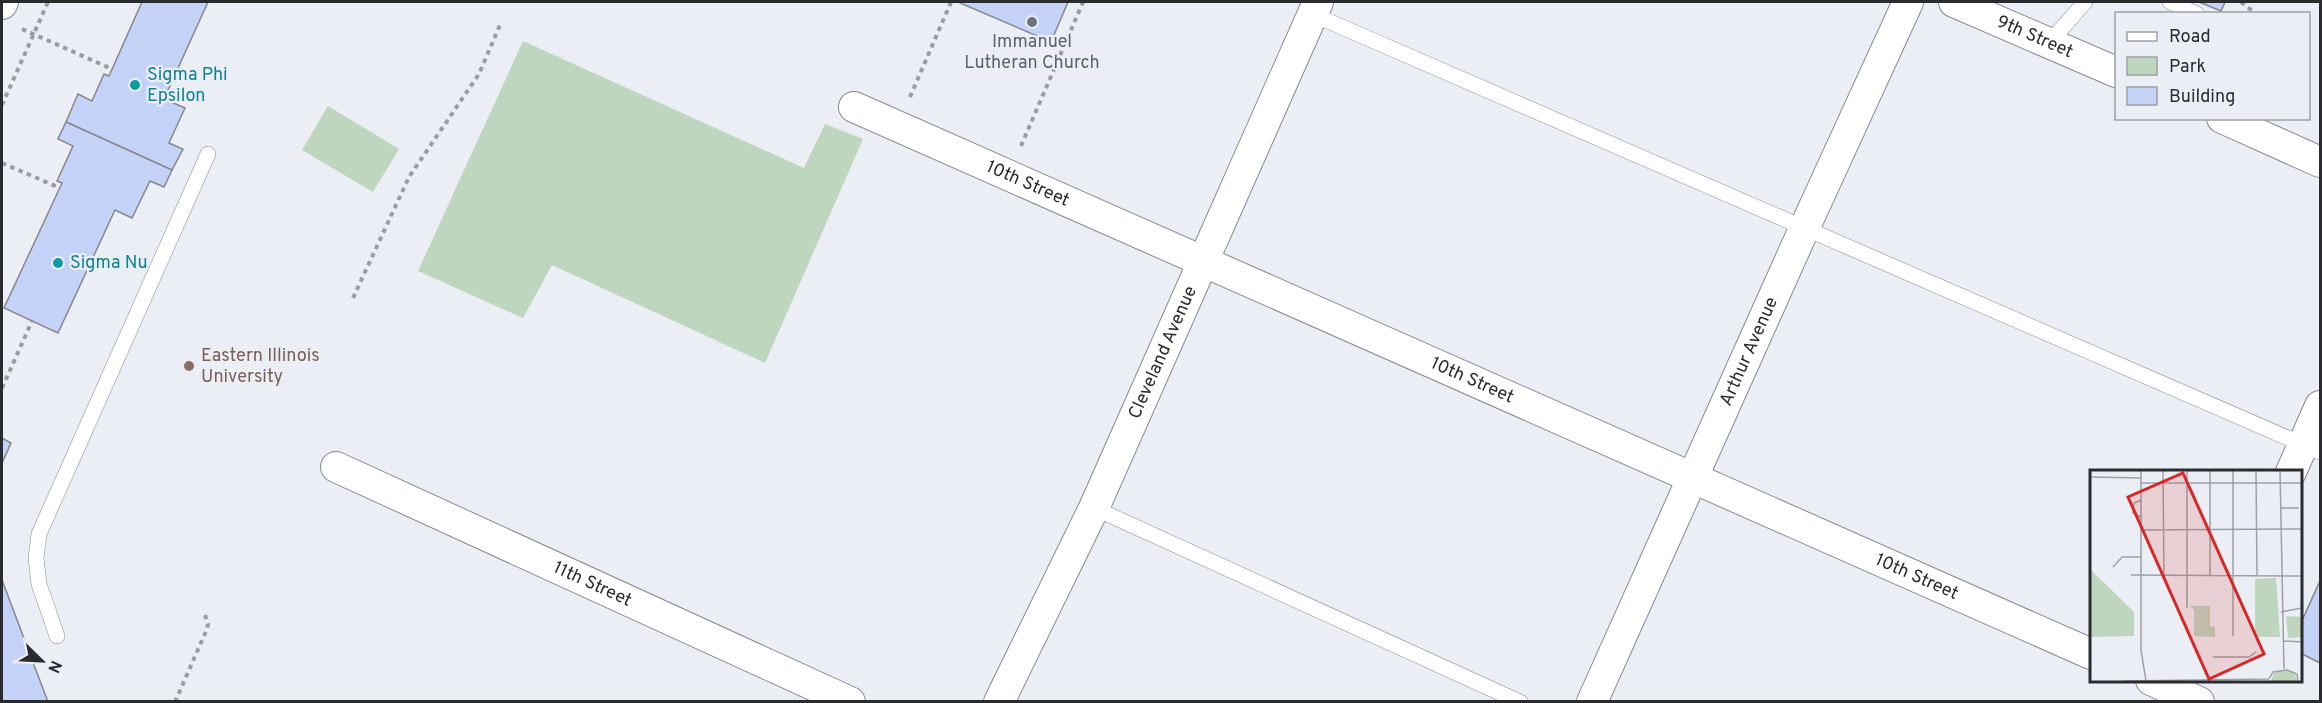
<svg xmlns="http://www.w3.org/2000/svg" width="2322" height="703" font-family="Overpass,sans-serif">
<rect width="100%" height="100%" fill="#ebeef4"/>
<!-- green -->
<g fill="#bed6be">
<path d="M523,41L804,168L825,124L863,139L765,363L552,265L523,318L418,271Z"/>
<path d="M328,106L399,149L373,192L302,150Z"/>
</g>
<!-- building -->
<g fill="#c4d2f8" stroke="#85878d" stroke-width="1.5">
<path d="M142,2H208L164,99L185,108L169,143L183,149L172,170L66,122L78,94L92,101L104,74L109,76Z"/>
<path d="M958,2H1068L1051,42Z"/>
<path d="M2199,2H2225L2221,11Z"/>
<path d="M66,122L172,170L164,187L150,181L132,218L115,210L58,333L4,308L62,183L57,181L73,146L58,139Z"/>
<path d="M2,438L11,443L2,463Z"/>
<path d="M2,580L48,702H2Z"/>
<path d="M2319,583L2320,584V663L2300,653V625Z"/>
</g>
<g fill="none" stroke-linecap="round" stroke-linejoin="round">
<defs>
<g id="lane">
<path d="M2170,2L2197,14"/>
<path d="M1312,14L2320,452"/>
<path d="M2049,43L2085,2"/>
<path d="M1094,508L1520,702"/>
<path d="M57,636L39,584L36,558L39,534L208,154"/>
</g>
<g id="street">
<path id="s1" d="M1954,2L2116,72"/>
<path d="M2,4L3,2"/>
<path id="s2" d="M854,107L2091,654"/>
<path d="M2222,118L2320,162"/>
<path id="s3" d="M336,467L850,702"/>
<path d="M2291,472L2320,406"/>
<path d="M2151,680L2199,702"/>
<path id="s4" d="M999,702L1094,508L1318,2"/>
<path id="s5" d="M1592,702L1804,229L1908,2"/>
</g>
</defs>
<!-- lane casing -->
<use href="#lane" stroke="#87898f" stroke-width="16"/>
<!-- street casing -->
<use href="#street" stroke="#87898f" stroke-width="32"/>
<!-- path -->
<g stroke="#9a9ca1" stroke-width="4" stroke-dasharray="4.5 4.5" stroke-linecap="butt">
<path d="M2241,2L2256,14"/>
<path d="M22,29L112,69"/>
<path d="M910,97L951,2"/>
<path d="M2,105L48,2"/>
<path d="M1021,146L1083,2"/>
<path d="M2,163L60,188"/>
<path d="M353,298L409,177L479,74L500,25"/>
<path d="M2,388L32,321"/>
<path d="M175,702L207,629L208,624L205,615"/>
</g>
<!-- lane -->
<use href="#lane" stroke="#fff" stroke-width="15"/>
<!-- street -->
<use href="#street" stroke="#fff" stroke-width="30"/>
</g>
<!-- markers -->
<circle fill="#6b7280" stroke="#ebeef4" stroke-width="2" cx="1032" cy="22" r="6"/>
<g fill="#0f9aa8" stroke="#ebeef4" stroke-width="2">
<circle cx="135" cy="85" r="6"/>
<circle cx="58" cy="263" r="6"/>
</g>
<circle fill="#8d6e63" stroke="#ebeef4" stroke-width="2" cx="189" cy="366" r="6"/>
<g text-anchor="middle" dominant-baseline="central" stroke-width="4.5" stroke-linejoin="round" paint-order="stroke">
<!-- street labels -->
<g font-size="18" fill="#2a2b2e" stroke="#ebeef4">
<text stroke="none"><textPath href="#s1" startOffset="88">9th Street</textPath></text>
<text stroke="none"><textPath href="#s2" startOffset="190">10th Street</textPath></text>
<text stroke="none"><textPath href="#s5" startOffset="384">Arthur Avenue</textPath></text>
<text stroke="none"><textPath href="#s4" startOffset="386">Cleveland Avenue</textPath></text>
<text stroke="none"><textPath href="#s2" startOffset="676">10th Street</textPath></text>
<text stroke="none"><textPath href="#s2" startOffset="1162">10th Street</textPath></text>
<text stroke="none"><textPath href="#s3" startOffset="282">11th Street</textPath></text>
</g>
<!-- worship labels -->
<g font-size="18" fill="#5b616d" stroke="#ebeef4">
<text x="1032" y="42">Immanuel<tspan x="1032" dy="21">Lutheran Church</tspan></text>
</g>
<!-- culture labels -->
<g font-size="18" fill="#0d838f" stroke="#ebeef4" text-anchor="start">
<text x="147" y="75">Sigma Phi<tspan x="147" dy="21">Epsilon</tspan></text>
<text x="70" y="263">Sigma Nu</text>
</g>
<!-- education labels -->
<g font-size="18" fill="#785e54" stroke="#ebeef4" text-anchor="start">
<text x="201" y="356">Eastern Illinois<tspan x="201" dy="21">University</tspan></text>
</g>
</g>
<!-- overview -->
<g transform="translate(2090 470)">
<rect width="212" height="212" fill="#ebeef4"/>
<path d="M0,99L44,142V166L0,167ZM186,108L190,167H165V109ZM100,136H120V156L125,157V167L104,166V140ZM196,146L211,147V167L198,168ZM193,200L205,203L207,211H181L184,203Z" fill="#bed6be"/>
<path fill="none" stroke="#9ea0a5" stroke-width="1.5" d="M51,0V180L56,211M73,0L74,106M97,0V138M120,0V106M143,0V166M166,0L167,106M190,0L194,199M0,7L51,8M51,13H212M51,30L44,33L43,43L51,47M190,38H209M51,60L212,59M23,97L32,87H51M41,105L212,106M191,142L212,138M194,171L212,172M123,187H159L166,182M179,209L183,202L197,200L207,204L208,211M34,211L179,209"/>
<path fill="#d62828" fill-opacity="0.15" stroke="#d62828" stroke-width="3" d="M93,3L174,184L119,209L38,27Z"/>
<rect width="212" height="212" fill="none" stroke="#2a2b2e" stroke-width="3"/>
</g>
<!-- border -->
<rect width="2322" height="703" fill="none" stroke="#2a2b2e" stroke-width="6"/>
<!-- legend -->
<rect x="2115" y="12" width="195" height="108" fill="#ebeef4" stroke="#9ea0a5" stroke-width="1.5"/>
<rect x="2127" y="32" width="30" height="9" fill="#ffffff" stroke="#9ea0a5" stroke-width="1.5"/>
<text x="2169" y="42" font-size="18" fill="#2a2b2e">Road</text>
<rect x="2127" y="57" width="30" height="18" fill="#bed6be" stroke="#9ea0a5" stroke-width="1.5"/>
<text x="2169" y="72" font-size="18" fill="#2a2b2e">Park</text>
<rect x="2127" y="87" width="30" height="18" fill="#c4d2f8" stroke="#9ea0a5" stroke-width="1.5"/>
<text x="2169" y="102" font-size="18" fill="#2a2b2e">Building</text>
<!-- north arrow -->
<g transform="translate(42 661) rotate(114)" stroke="#ebeef4" stroke-width="4.5" paint-order="stroke">
<path d="M0-4.5L10 22L0 15L-10 22Z" fill="#2a2b2e"/>
<text y="-9" font-size="16" font-weight="bold" text-anchor="middle" fill="#2a2b2e">N</text>
</g>
</svg>
